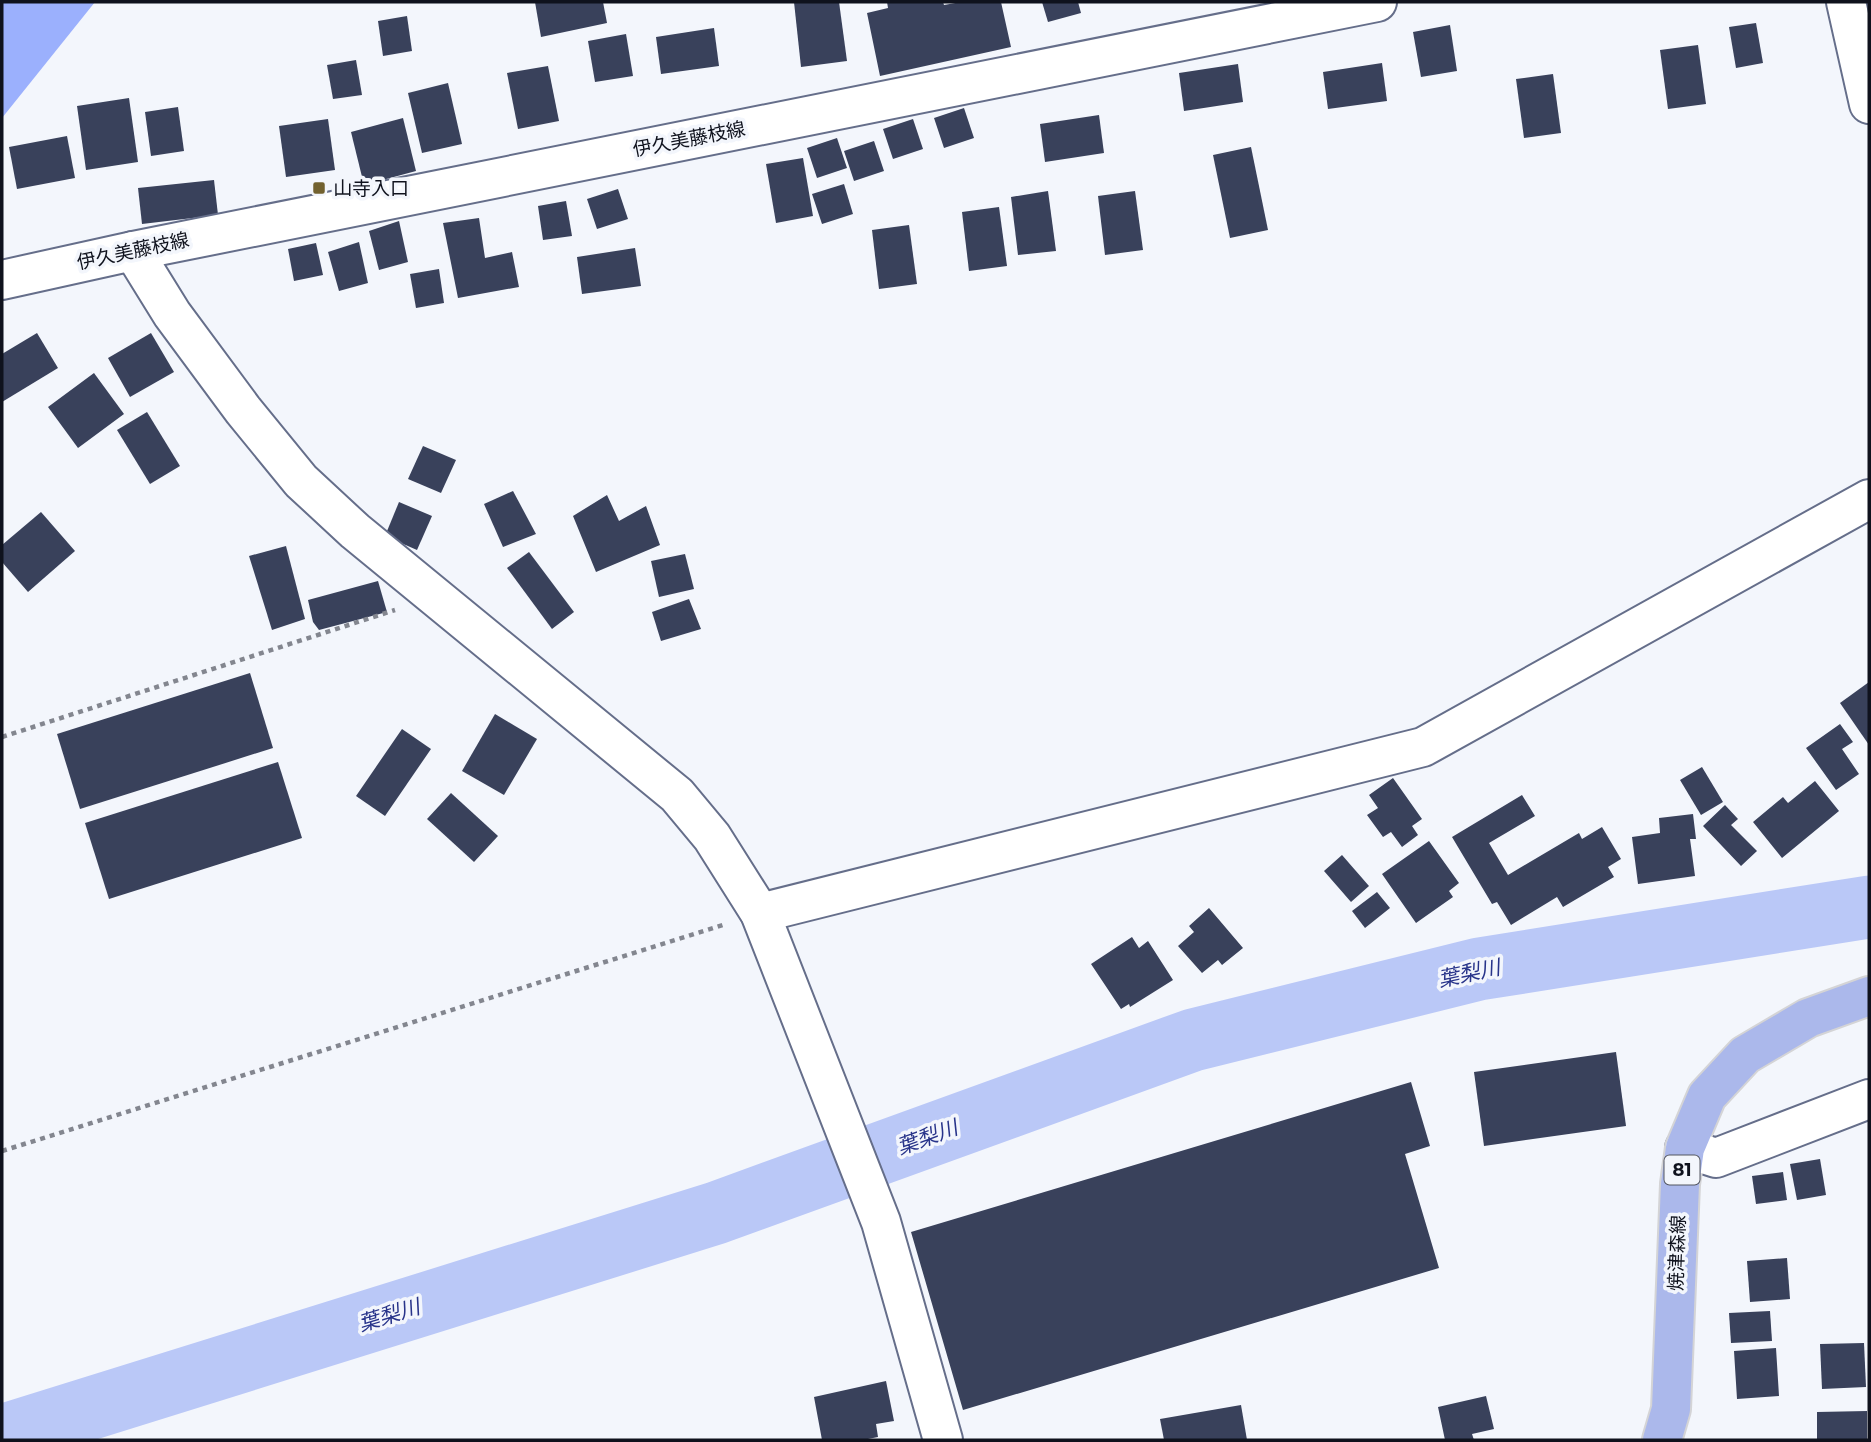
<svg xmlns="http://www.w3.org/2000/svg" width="1871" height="1442" font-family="Montserrat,'Noto Sans JP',sans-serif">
<rect width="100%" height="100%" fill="#f3f6fc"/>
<!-- forest -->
<path fill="#9bb0fd" d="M2,2H95L2,118Z"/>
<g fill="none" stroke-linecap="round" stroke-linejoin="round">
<!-- river -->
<path stroke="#bac8f7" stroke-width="63" d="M2,1436L716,1213L1193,1040L1479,969L1869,907"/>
</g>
<!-- building -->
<g fill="#39415b">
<path d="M535,2H603L607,23L541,37Z"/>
<path d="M794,2H839L847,61L801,67Z"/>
<path d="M887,2H943L944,5L961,2H1001L1011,47L880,76L867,13L888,8Z"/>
<path d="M1042,2H1078L1081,13L1048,22Z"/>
<path d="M407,16L412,51L383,56L378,21Z"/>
<path d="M1756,23L1763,63L1736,68L1729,27Z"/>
<path d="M1450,25L1457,71L1421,77L1413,32Z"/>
<path d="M714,28L719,66L661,74L656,37Z"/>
<path d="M626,34L633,76L595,82L588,41Z"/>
<path d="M1698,45L1706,104L1668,109L1660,50Z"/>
<path d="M356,60L362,95L333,99L327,65Z"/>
<path d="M1382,63L1387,101L1328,109L1323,72Z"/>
<path d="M1238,64L1243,102L1184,111L1179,73Z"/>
<path d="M548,66L559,121L518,129L507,73Z"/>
<path d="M1553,74L1561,133L1524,138L1516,79Z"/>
<path d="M448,83L462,144L422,153L408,93Z"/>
<path d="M129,98L138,162L86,170L77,106Z"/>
<path d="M178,107L184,151L151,156L145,112Z"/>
<path d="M964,108L974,138L944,148L934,118Z"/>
<path d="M1099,115L1104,153L1045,162L1040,124Z"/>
<path d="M403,118L416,171L364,185L351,132Z"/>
<path d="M328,119L335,170L286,177L279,126Z"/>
<path d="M913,119L923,149L893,159L883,129Z"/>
<path d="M67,136L75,178L17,189L9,147Z"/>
<path d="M837,138L847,168L817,178L807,148Z"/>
<path d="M874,141L884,171L854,181L844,151Z"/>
<path d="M1251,147L1268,230L1230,238L1213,155Z"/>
<path d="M803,158L813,216L776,223L766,164Z"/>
<path d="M214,180L218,215L142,224L138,188Z"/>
<path d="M844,184L853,214L822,224L812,194Z"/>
<path d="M618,189L628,219L597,229L587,199Z"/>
<path d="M1048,191L1056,251L1018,255L1011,197Z"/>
<path d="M1135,191L1143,250L1105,255L1098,196Z"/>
<path d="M566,201L572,236L543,240L538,206Z"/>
<path d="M999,207L1007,266L969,271L962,212Z"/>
<path d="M479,218L485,258L512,252L519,287L458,298L443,223Z"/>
<path d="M399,221L408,262L379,270L369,231Z"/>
<path d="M909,225L917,284L879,289L872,230Z"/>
<path d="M359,242L368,283L339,291L328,252Z"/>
<path d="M316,243L323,275L294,281L288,249Z"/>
<path d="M635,248L641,286L582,294L577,257Z"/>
<path d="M439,269L444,303L416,308L410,274Z"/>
<path d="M37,333L58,368L2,402V354Z"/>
<path d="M151,333L174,372L130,397L108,358Z"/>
<path d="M94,373L124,414L78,448L48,407Z"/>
<path d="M147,412L180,466L150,484L117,430Z"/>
<path d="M423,446L456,460L441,493L408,479Z"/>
<path d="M513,491L536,534L503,547L484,504Z"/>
<path d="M607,495L619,521L646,506L660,545L596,572L573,516Z"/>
<path d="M399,502L432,516L417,550L385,536Z"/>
<path d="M41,512L75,551L28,592L2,562V545Z"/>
<path d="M286,546L305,619L272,630L249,556Z"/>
<path d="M529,552L574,612L552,629L507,568Z"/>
<path d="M685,554L694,589L659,597L651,561Z"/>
<path d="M378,581L387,612L319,630L313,622L308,600Z"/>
<path d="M689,599L701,629L661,641L652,612Z"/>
<path d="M250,673L273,748L80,809L57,734Z"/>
<path d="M1869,682V745L1840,703Z"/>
<path d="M495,714L537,739L504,795L462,771Z"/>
<path d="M1840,724L1853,742L1842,749L1859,774L1836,790L1806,748Z"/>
<path d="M402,729L431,749L385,816L356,796Z"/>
<path d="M278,762L302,838L109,899L85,823Z"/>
<path d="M1702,767L1723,802L1701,815L1680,780Z"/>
<path d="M1393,778L1422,819L1412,826L1418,835L1402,847L1391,832L1383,837L1367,815L1378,808L1369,795Z"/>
<path d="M1815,781L1839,811L1782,858L1753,822L1783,797L1788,803Z"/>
<path d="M451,793L498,836L474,862L427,819Z"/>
<path d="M1522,795L1535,816L1489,843L1508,875L1579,833L1582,839L1602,827L1621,859L1608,867L1614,877L1563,907L1557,897L1511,925L1497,902L1492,904L1452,837Z"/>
<path d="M1725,805L1738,819L1731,825L1757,851L1741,866L1703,826Z"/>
<path d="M1693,814L1696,839H1690L1695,876L1638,884L1632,837L1660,833L1659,818Z"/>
<path d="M1429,841L1459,883L1449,891L1453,897L1416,923L1382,874Z"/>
<path d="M1342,855L1369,886L1351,902L1324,871Z"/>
<path d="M1377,892L1390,908L1365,928L1352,911Z"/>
<path d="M1209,908L1243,948L1222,965L1218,960L1202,973L1178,946L1194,932L1189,926Z"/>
<path d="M1132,937L1139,948L1148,941L1173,980L1130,1007L1129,1004L1121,1009L1091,964Z"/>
<path d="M1616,1052L1626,1126L1484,1146L1474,1072Z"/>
<path d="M1411,1082L1430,1146L1405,1154L1439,1268L963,1410L911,1232Z"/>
<path d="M1820,1159L1826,1195L1797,1200L1790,1164Z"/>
<path d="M1783,1172L1787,1200L1756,1204L1752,1176Z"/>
<path d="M1787,1258L1790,1299L1750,1302L1747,1261Z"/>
<path d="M1770,1311L1772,1341L1731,1343L1729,1313Z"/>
<path d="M1864,1343L1866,1387L1822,1389L1820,1344Z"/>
<path d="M1776,1348L1779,1396L1737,1399L1734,1351Z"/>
<path d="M886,1381L894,1421L876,1424L878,1437L863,1440H822L814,1397Z"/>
<path d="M1486,1396L1494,1429L1472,1434L1474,1440H1445L1438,1407Z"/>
<path d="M1241,1405L1247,1440H1164L1160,1419Z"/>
<path d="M1867,1411V1440H1817V1412Z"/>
</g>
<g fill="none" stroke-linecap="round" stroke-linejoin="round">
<defs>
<g id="minor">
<path d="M1846,2L1869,104"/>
<path d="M133,251L172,314L243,410L301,481L355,531L677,795L712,837L760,913L881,1222L943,1440"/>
<path d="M760,913L1423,747L1869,499"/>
<path d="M1685,1148L1716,1158L1869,1099"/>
</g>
<path id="secondary" d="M2,280L133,251L1377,2"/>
<path id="primary" d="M1662,1440L1671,1409L1680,1184L1685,1148L1707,1096L1745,1055L1808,1018L1869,996"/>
</defs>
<!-- minor casing -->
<use href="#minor" stroke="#656e8a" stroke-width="42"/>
<!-- secondary casing -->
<use href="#secondary" stroke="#656e8a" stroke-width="42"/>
<!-- primary casing -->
<use href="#primary" stroke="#d4d4d6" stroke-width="42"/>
<!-- path -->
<g stroke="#83868f" stroke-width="4.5" stroke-dasharray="5 5" stroke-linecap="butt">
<path d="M2,737L395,610"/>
<path d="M2,1151L726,924"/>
</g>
<!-- minor -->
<use href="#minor" stroke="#fff" stroke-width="38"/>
<!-- secondary -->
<use href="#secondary" stroke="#fff" stroke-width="38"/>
<!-- primary -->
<use href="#primary" stroke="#abb8eb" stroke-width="38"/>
</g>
<!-- markers -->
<rect fill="#72612f" stroke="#f3f6fc" stroke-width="2.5" x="312" y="181" width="14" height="14" rx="3.5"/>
<g text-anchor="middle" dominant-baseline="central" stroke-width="7" stroke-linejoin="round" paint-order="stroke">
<!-- shield labels -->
<rect fill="#f3f6fc" stroke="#535660" stroke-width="2" x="1664.5" y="1155.5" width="35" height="29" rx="5"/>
<g font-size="18" font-weight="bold" fill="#0f121d">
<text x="1682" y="1170">81</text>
</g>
<!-- street labels -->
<g font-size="19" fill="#0f121d" stroke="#f3f6fc">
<text transform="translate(689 139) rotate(-11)">伊久美藤枝線</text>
<text transform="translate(133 251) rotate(-12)">伊久美藤枝線</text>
<text transform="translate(1677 1253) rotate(-88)">焼津森線</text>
</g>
<!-- poi labels -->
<g font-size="19" fill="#0f121d" stroke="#f3f6fc" text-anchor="start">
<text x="333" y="188">山寺入口</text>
</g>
<!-- water labels -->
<g font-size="21" font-style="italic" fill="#28348a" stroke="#f3f6fc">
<text transform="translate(1469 973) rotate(-12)">葉梨川</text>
<text transform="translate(927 1137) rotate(-20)">葉梨川</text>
<text transform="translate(389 1315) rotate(-17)">葉梨川</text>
</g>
</g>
<!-- border -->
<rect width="1871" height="1442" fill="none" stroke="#0f121d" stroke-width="7"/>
</svg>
